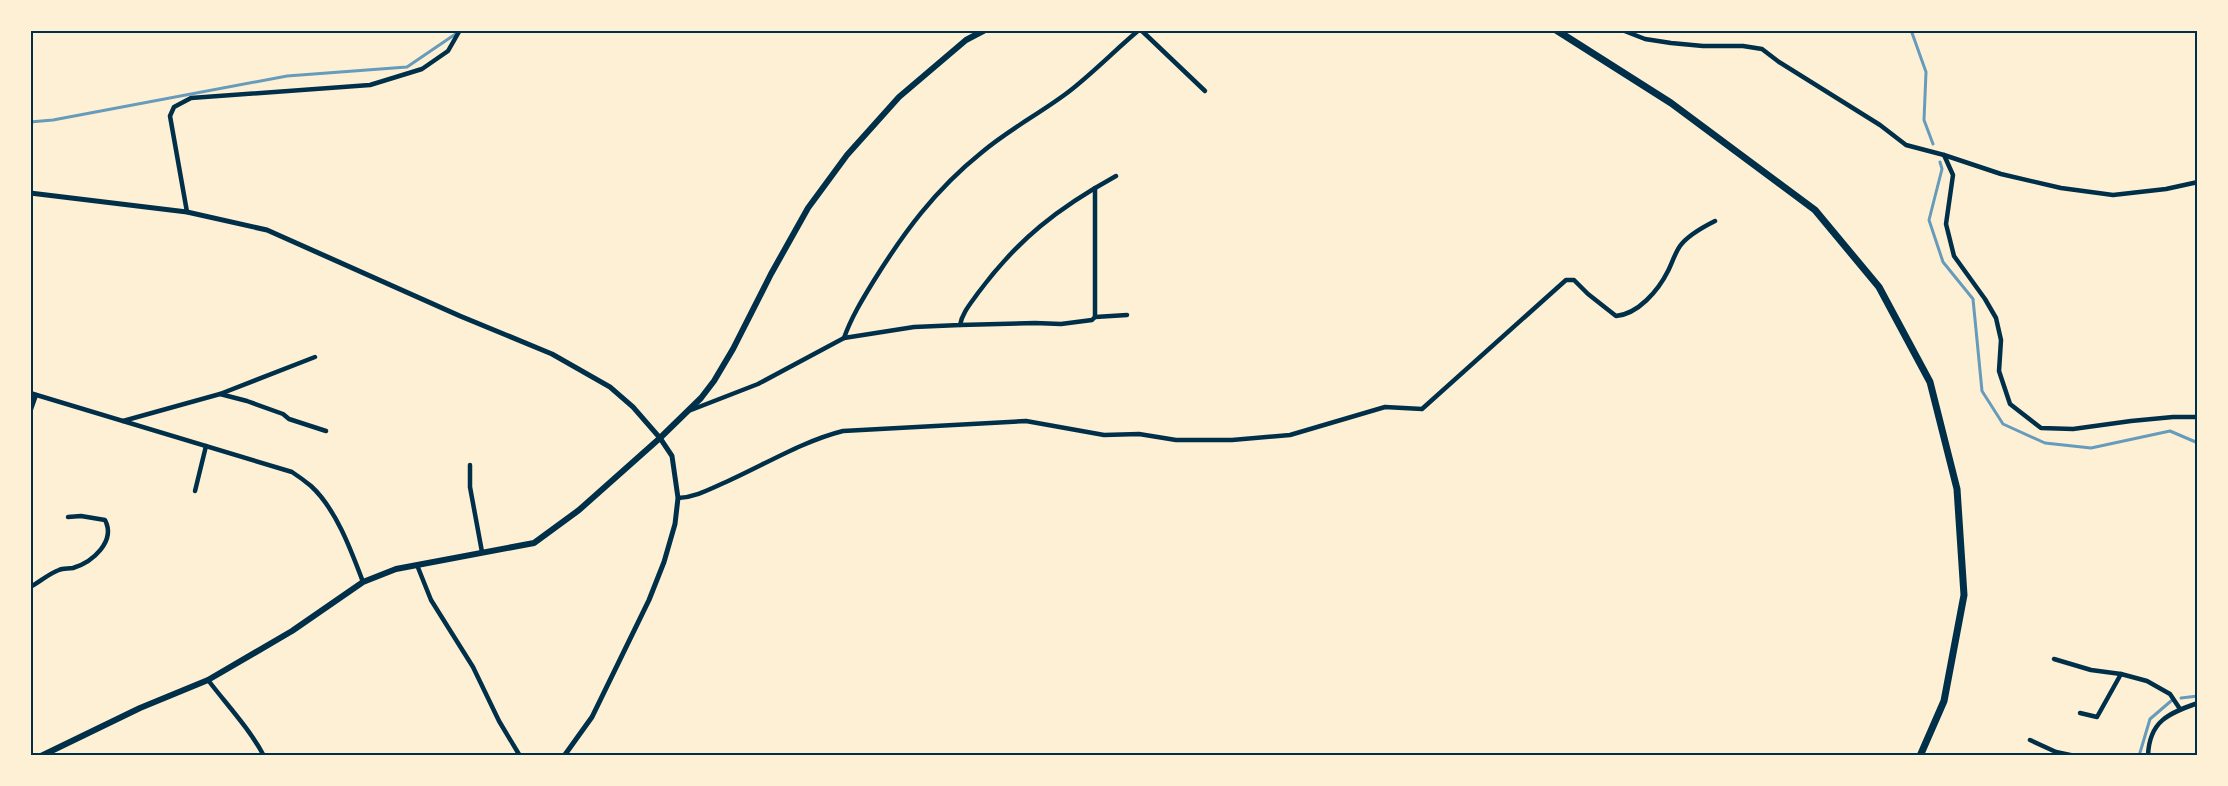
<svg xmlns="http://www.w3.org/2000/svg" width="2228" height="786" font-family="'PT Sans Narrow',sans-serif">
<rect width="100%" height="100%" fill="#fdf0d5"/>
<g fill="none" stroke-linecap="round" stroke-linejoin="round">
<!-- stream -->
<g stroke="#669bbc" stroke-width="3">
<path d="M1911,30L1926,72L1924,120L1933,144"/>
<path d="M30,122L53,120L287,76L407,67L457,33"/>
<path d="M1940,162L1942,169L1929,220L1943,262L1973,299L1982,391L2003,424L2045,443L2091,448L2170,431L2198,443"/>
<path d="M2181,698L2198,696"/>
<path d="M2139,756L2150,719L2171,701"/>
</g>
<!-- minor -->
<g stroke="#003049" stroke-width="4.5">
<path d="M1141,30L1205,91"/>
<path d="M1622,30L1645,39L1671,43L1703,46H1743L1762,49L1779,62L1880,125L1906,145L1944,155L1953,175L1946,224L1954,256L1985,299L1996,318L2001,340L1999,371L2010,404L2041,428L2073,429L2131,421L2173,417H2198"/>
<path d="M1944,155L2001,174L2061,188L2113,195L2166,189L2198,182"/>
<path d="M187,212L170,116L174,107L191,98L370,85L422,69L448,51L460,30"/>
<path d="M1095,317L1127,315"/>
<path d="M960,325L1035,323L1061,324L1092,320L1095,317V188"/>
<path d="M844,338C851,318 862,300 873,282C904,232 935,190 981,153C1008,130 1039,114 1067,93C1092,74 1115,50 1139,30"/>
<path d="M30,393L292,472C298,476 305,481 311,486C336,509 351,550 363,582"/>
<path d="M220,394L315,357"/>
<path d="M691,410L758,384L844,338L914,327L960,325C962,313 971,303 978,293C1018,239 1058,208 1116,176"/>
<path d="M30,412L36,395"/>
<path d="M123,421L220,394L247,401L283,414L289,419L326,431"/>
<path d="M470,465V487L482,552"/>
<path d="M195,491L206,446"/>
<path d="M678,498C696,497 710,489 726,482C764,465 803,441 843,431L1026,421L1104,435L1139,434L1176,440H1232L1290,435L1385,407L1422,409L1566,280H1574L1588,294L1616,316C1638,314 1658,291 1668,271C1672,263 1675,253 1680,246C1688,235 1703,227 1715,221"/>
<path d="M417,565L431,600L473,667L499,721L520,756"/>
<path d="M30,587C40,582 48,574 59,570C63,568 68,569 73,568C93,562 116,541 105,520L81,516L68,517"/>
<path d="M2054,659L2091,670L2121,674L2147,681L2170,694L2180,709"/>
<path d="M208,680C227,705 249,728 264,756"/>
<path d="M2080,713L2097,717L2121,674"/>
<path d="M2030,740L2056,752L2075,756"/>
<path d="M2148,756C2149,721 2169,713 2198,703"/>
</g>
<!-- tertiary -->
<path stroke="#003049" stroke-width="5" d="M30,193L187,212L267,230L460,316L552,354L610,387L633,407L660,438L672,456L678,498L675,524L664,562L649,600L592,717L564,756"/>
<!-- secondary -->
<path stroke="#003049" stroke-width="6" d="M41,756L140,708L208,680L292,631L363,582L396,569L534,543L579,510L660,438L701,398L714,381L733,349L771,274L808,208L847,155L899,97L966,40L985,30"/>
<!-- primary -->
<path stroke="#003049" stroke-width="7" d="M1556,30L1671,103L1815,210L1879,287L1930,382L1957,489L1964,595L1944,701L1920,756"/>
</g>
<!-- border -->
<rect width="2228" height="786" fill="none" stroke="#fdf0d5" stroke-width="63"/>
<rect x="32" y="32" width="2164" height="722" fill="none" stroke="#003049" stroke-width="2"/>
</svg>
